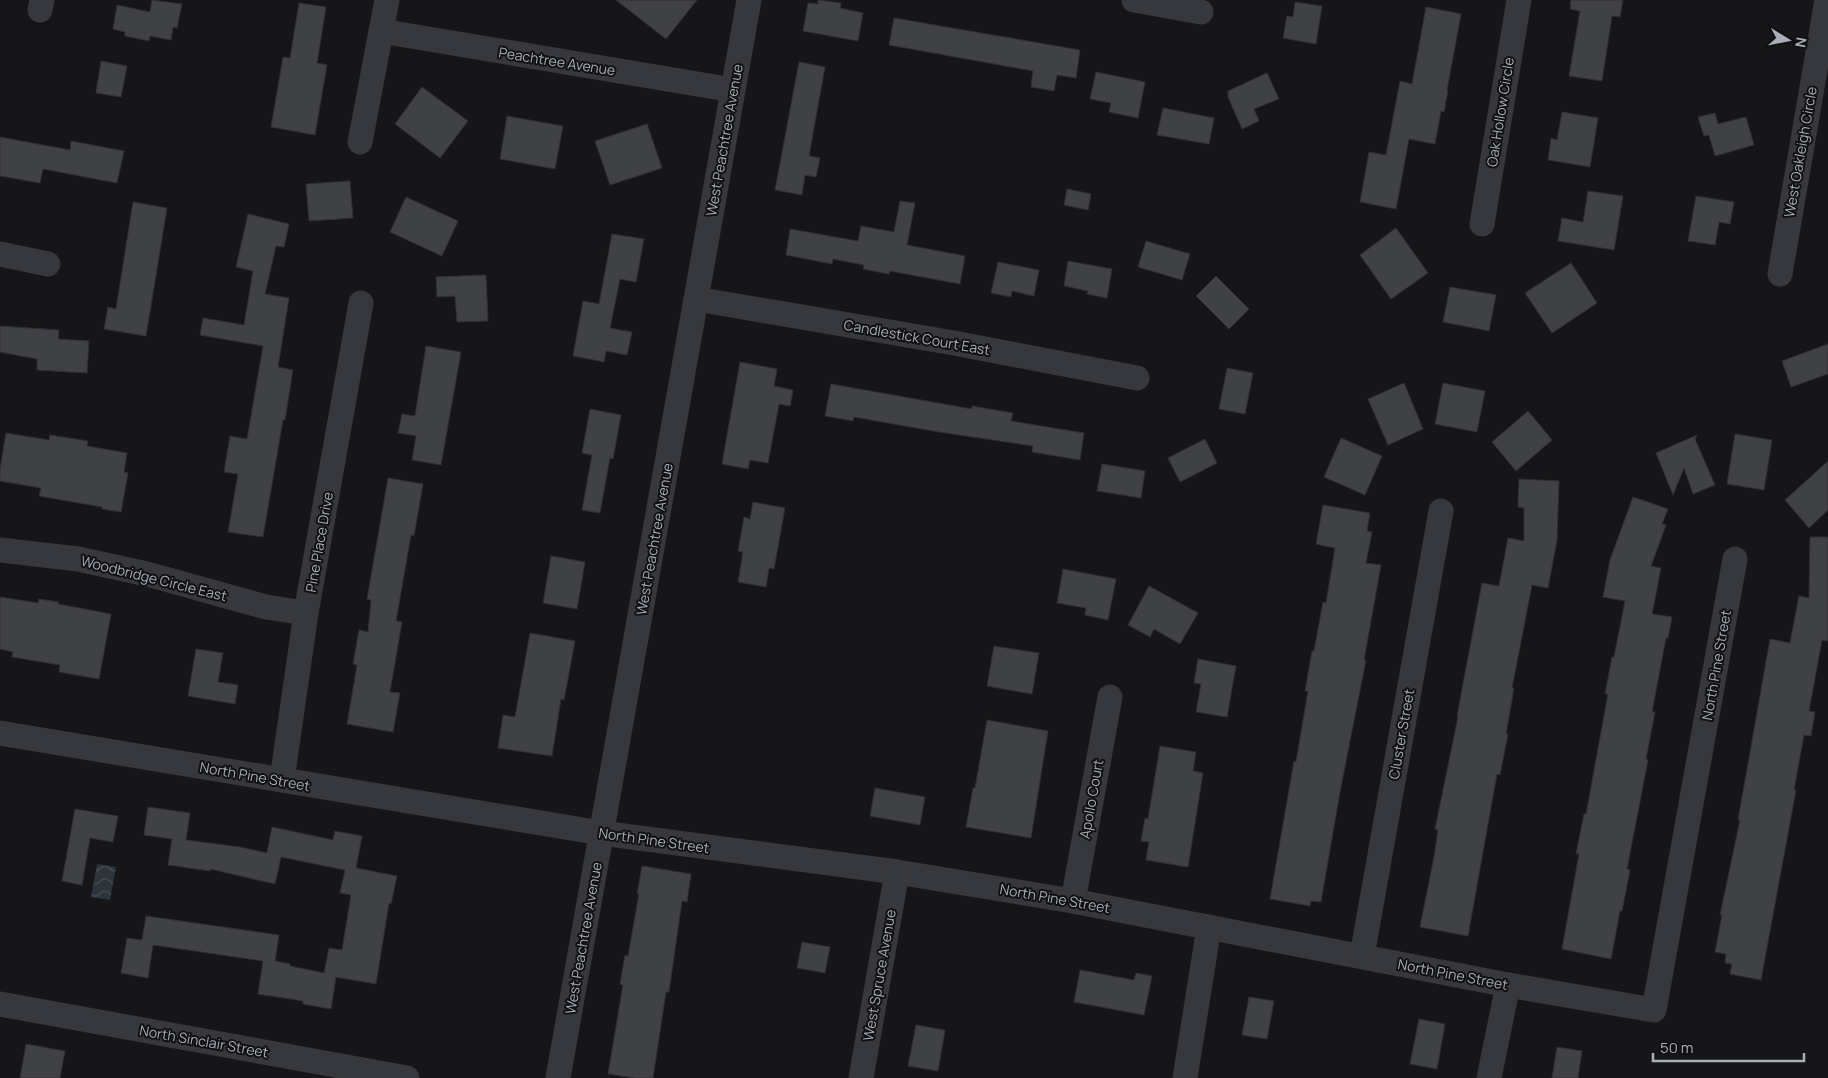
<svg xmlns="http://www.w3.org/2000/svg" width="1828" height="1078" font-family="Manrope,sans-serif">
<defs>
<pattern id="water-waves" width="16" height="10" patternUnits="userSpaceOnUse" patternTransform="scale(1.25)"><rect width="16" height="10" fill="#2c353c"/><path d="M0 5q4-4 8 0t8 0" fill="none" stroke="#485056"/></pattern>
</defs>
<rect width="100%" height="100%" fill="#161618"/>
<!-- water -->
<path fill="url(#water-waves)" d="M97,864L116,867L110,900L91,897Z"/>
<!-- building -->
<g fill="#404145" stroke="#303034">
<path d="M152,0L182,4L177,28L173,27L171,40L150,36L149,41L125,36V32L113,29L117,5L150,12Z"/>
<path d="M616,0H697L666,39Z"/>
<path d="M818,0L841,3L840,8L863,13L858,41L803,31L808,3L818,4Z"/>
<path d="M1571,0H1623L1620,17L1612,16L1602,81L1569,76L1580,11L1570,9Z"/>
<path d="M1295,2L1322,6L1316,44L1283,38L1287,16L1293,17Z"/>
<path d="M299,3L326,7L317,63L327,65L315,135L271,127L283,57L290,58Z"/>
<path d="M1426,7L1461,14L1447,90H1448L1444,112L1441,111L1435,144L1409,139L1396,209L1360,202L1369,152L1386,155L1400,81L1412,84Z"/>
<path d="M894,18L1080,50L1076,78L1057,75L1054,91L1031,87L1033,71L889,45Z"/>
<path d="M101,61L127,66L121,97L96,93Z"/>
<path d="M799,62L825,67L809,156L820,158L816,177L805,175L802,195L775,190Z"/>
<path d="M1096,72L1145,82L1138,118L1109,112L1111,103L1090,99Z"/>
<path d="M1267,73L1279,99L1254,109L1259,121L1242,129L1228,97V91Z"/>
<path d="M422,87L468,121L440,158L395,124Z"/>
<path d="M1163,108L1214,118L1209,144L1157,135Z"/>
<path d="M1562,112L1598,118L1590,167L1548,160L1551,138L1557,140Z"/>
<path d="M1715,113L1718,124L1746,117L1754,145L1715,156L1709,135L1704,136L1698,117Z"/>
<path d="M507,116L563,126L555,169L500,159Z"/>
<path d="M647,124L662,168L610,185L595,141Z"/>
<path d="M0,137L70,150L71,141L124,151L117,183L43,169L40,183L0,176Z"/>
<path d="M350,181L353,218L309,221L306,184Z"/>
<path d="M1067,189L1091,194L1088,210L1064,205Z"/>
<path d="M1588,191L1623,196L1614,250L1558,241L1562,218L1583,222Z"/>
<path d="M1696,196L1734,202L1730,224L1719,222L1715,245L1688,241Z"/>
<path d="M406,197L458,221L442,256L390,232Z"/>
<path d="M900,201L915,203L907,245L965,256L960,284L890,271L889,274L863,269L864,265L833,259L832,264L786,255L790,229L858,241L861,226L894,232Z"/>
<path d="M133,202L167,208L146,336L104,329L108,307L116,309Z"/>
<path d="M248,214L289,224L284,247L276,246L265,294L289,298L278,367L293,370L285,420H283L263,537L228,532L238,474L224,472L230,436L247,439L263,346L200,335L203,318L244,325L253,271L236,267Z"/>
<path d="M1396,228L1428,273L1391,299L1360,255Z"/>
<path d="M612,234L644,239L636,282L620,279L610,328L632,332L627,355L606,351L604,362L573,356L583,301L599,304Z"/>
<path d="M1146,241L1190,254L1182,280L1138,267Z"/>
<path d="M1068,261L1112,269L1107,298L1087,294L1088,291L1064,286Z"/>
<path d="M998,262L1039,270L1034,296L1012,291L1011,297L991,293Z"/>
<path d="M1571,263L1597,303L1552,333L1525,293Z"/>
<path d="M486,275L488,321L457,322L455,296L437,297L436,277Z"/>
<path d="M1216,276L1249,309L1229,329L1196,296Z"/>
<path d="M1450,287L1496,295L1489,331L1443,322Z"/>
<path d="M0,326L59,330L58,339L89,341L87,373L37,370V359L0,352Z"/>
<path d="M1828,344V374L1791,387L1782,361Z"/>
<path d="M426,346L461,352L441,465L412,460L416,436L398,433L402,414L415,416Z"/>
<path d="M740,362L777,369L774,386L793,390L790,406L779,404L768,463L750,460L748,469L722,464Z"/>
<path d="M1227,368L1253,373L1245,414L1219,409Z"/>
<path d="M1404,383L1423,429L1388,445L1368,399Z"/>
<path d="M1443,383L1485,391L1477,432L1435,424Z"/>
<path d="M831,384L972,409V406L1013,413L1011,421L1084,433L1080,460L1032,452L1033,446L939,432L854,417L853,421L825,416Z"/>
<path d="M590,409L621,415L613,459L610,458L600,513L582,510L592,455L582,453Z"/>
<path d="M1528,411L1552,440L1516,471L1492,442Z"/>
<path d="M6,433L49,440L50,435L88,441L87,446L127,453L124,472L128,473L121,512L102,509V507L39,496L41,488L0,481V469Z"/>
<path d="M1735,434L1772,440L1764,490L1727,484Z"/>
<path d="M1697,435L1695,439L1715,485L1693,494L1684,468L1673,495L1656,453Z"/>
<path d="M1341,438L1382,456L1365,495L1324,477Z"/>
<path d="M1205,439L1217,463L1180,482L1168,458Z"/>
<path d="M1828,461V510L1809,528L1785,500Z"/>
<path d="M1102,464L1145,471L1141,498L1097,491Z"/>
<path d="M388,478L423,484L414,536L411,535L396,621L402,622L390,692L400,693L393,732L347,724L357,665L353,664L359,630L368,632L371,600L367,599Z"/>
<path d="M1519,479L1559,481L1557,540L1548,588L1532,585L1512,688H1514L1506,734H1508L1500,775L1497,774L1468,936L1420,927L1434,857L1438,830L1435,829L1458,717L1457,716L1482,583L1499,586L1508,538L1524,541V508L1518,507Z"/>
<path d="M1633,497L1668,509L1662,524L1666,525L1651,566L1661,568L1652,614L1672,617L1668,638H1666L1652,712H1655L1646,759L1648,760L1627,869L1630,870L1622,911H1620L1611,959L1562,949L1579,854H1576L1584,814H1586L1608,694H1605L1612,657H1614L1625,601L1603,597L1610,560Z"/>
<path d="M753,502L785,508L774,569L769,568L766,587L738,582L743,552L738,551L744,517L750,519Z"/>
<path d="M1323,505L1370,513L1367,531L1372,532L1366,563L1381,565L1364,660H1366L1340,792L1321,902L1311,901L1310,906L1270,899L1294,761L1296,762L1308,691H1305L1312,651H1314L1323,602L1326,603L1335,548L1316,544Z"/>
<path d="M1810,537H1828V641L1822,640L1809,711L1815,712L1811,736L1804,735L1794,790H1796L1761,980L1730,974L1732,964L1725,963L1726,954L1715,952L1722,915H1720L1740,820H1738L1770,639L1790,643L1799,596L1809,598Z"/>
<path d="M551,556L585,562L577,609L543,603Z"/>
<path d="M1063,569L1116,579L1108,620L1085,615L1086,608L1057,603Z"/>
<path d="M1149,586L1198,613L1180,644L1154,629L1150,637L1128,625Z"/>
<path d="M0,597L38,603L39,599L59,602L58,604L111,614L99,679L59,672L60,665L12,657L13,652L0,649Z"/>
<path d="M530,633L575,641L564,700L561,699L552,756L498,748L503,715L515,717Z"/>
<path d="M994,646L1039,653L1032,694L987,686Z"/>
<path d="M196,649L223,653L218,682L238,685L235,704L188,696Z"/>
<path d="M1198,659L1236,666L1227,717L1196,712L1201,684L1194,683Z"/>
<path d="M987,720L1048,731L1031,838L966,827L973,788H975Z"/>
<path d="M1160,746L1196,752L1193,771L1203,773L1188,867L1146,860L1149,842L1141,841L1145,818L1148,819Z"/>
<path d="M875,788L925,797L920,825L870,816Z"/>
<path d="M148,807L190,813L186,840L240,847L267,853L272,827L333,840L335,831L362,836L356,868L397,876L391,904L389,903L376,984L336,977L331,1009L303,1004V1001L258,994L263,961L153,945L148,978L121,973L127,938L142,940L146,916L279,935L275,961L290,964V966L324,973L329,948L342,950L351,895L340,893L345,870L281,857L275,884L210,869V871L168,865L172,839L144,835Z"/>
<path d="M75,809L118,816L113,842L90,838L82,885L62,881Z"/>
<path d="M642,866L691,874L687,902L682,901L669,992H666L653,1078H635L608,1074L623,985L620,984L625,955L628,956L639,894H637Z"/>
<path d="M802,942L830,947L825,973L797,968Z"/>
<path d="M1080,970L1134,980L1136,973L1152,976L1144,1015L1074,1002Z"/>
<path d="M1249,997L1274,1001L1267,1039L1242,1035Z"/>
<path d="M1419,1019L1445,1024L1437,1069L1410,1064Z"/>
<path d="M916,1025L945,1030L938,1071L908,1066Z"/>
<path d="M26,1044L65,1051L60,1078H20Z"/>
<path d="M1557,1047L1582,1051L1578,1078H1552Z"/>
</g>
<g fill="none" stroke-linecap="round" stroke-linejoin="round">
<!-- minor -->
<g stroke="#37383d" stroke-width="25">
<path d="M1134,0L1201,12"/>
<path d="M40,10L42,0"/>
<path d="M381,31L733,90"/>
<path d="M360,142L387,0"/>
<path d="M1482,224L1519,0"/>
<path d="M0,254L48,264"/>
<path d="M1780,274L1827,0"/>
<path d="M696,299L954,343L1137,378"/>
<path d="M0,550L78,559L147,574L266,607L306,613"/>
<path d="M0,733L601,833L897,872L1073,901L1508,985L1654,1010L1735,559"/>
<path d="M282,780L306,613L361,303"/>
<path d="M1073,901L1110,697"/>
<path d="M1362,956L1441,511"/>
<path d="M0,1004L407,1078"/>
<path d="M558,1078L749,0"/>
<path d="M861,1078L897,872"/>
<path d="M1185,1078L1209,927"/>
<path d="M1489,1078L1508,985"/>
</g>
</g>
<g text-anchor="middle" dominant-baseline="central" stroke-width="4" stroke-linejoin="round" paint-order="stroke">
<!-- street labels -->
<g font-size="14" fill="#a8adb8" stroke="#111113">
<text transform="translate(557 61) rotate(9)">Peachtree Avenue</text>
<text transform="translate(1500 112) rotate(-81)">Oak Hollow Circle</text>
<text transform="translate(724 140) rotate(-80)">West Peachtree Avenue</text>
<text transform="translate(1800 152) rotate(-80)">West Oakleigh Circle</text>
<text transform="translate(917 337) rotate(10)">Candlestick Court East</text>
<text transform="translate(654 539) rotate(-80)">West Peachtree Avenue</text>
<text transform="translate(319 542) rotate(-80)">Pine Place Drive</text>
<text transform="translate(154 578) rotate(14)">Woodbridge Circle East</text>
<text transform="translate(1716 665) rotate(-80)">North Pine Street</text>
<text transform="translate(1401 734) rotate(-80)">Cluster Street</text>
<text transform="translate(255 776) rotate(10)">North Pine Street</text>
<text transform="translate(1091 799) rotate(-80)">Apollo Court</text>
<text transform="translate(654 840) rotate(8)">North Pine Street</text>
<text transform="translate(1055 898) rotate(10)">North Pine Street</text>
<text transform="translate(583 938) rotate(-80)">West Peachtree Avenue</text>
<text transform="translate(1453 974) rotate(11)">North Pine Street</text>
<text transform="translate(879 975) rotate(-80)">West Spruce Avenue</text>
<text transform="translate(204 1041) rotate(10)">North Sinclair Street</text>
</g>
</g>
<!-- north arrow -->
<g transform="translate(1788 40) rotate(100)" stroke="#111113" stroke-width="4" paint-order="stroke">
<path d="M0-4L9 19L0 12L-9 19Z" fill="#a8adb8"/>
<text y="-8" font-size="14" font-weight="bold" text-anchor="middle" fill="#a8adb8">N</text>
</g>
<!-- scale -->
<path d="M1653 1053v8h151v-8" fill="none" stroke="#a8adb8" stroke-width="2.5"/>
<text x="1660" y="1053" font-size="15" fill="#a8adb8" stroke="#111113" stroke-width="4" paint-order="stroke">50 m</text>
</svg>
